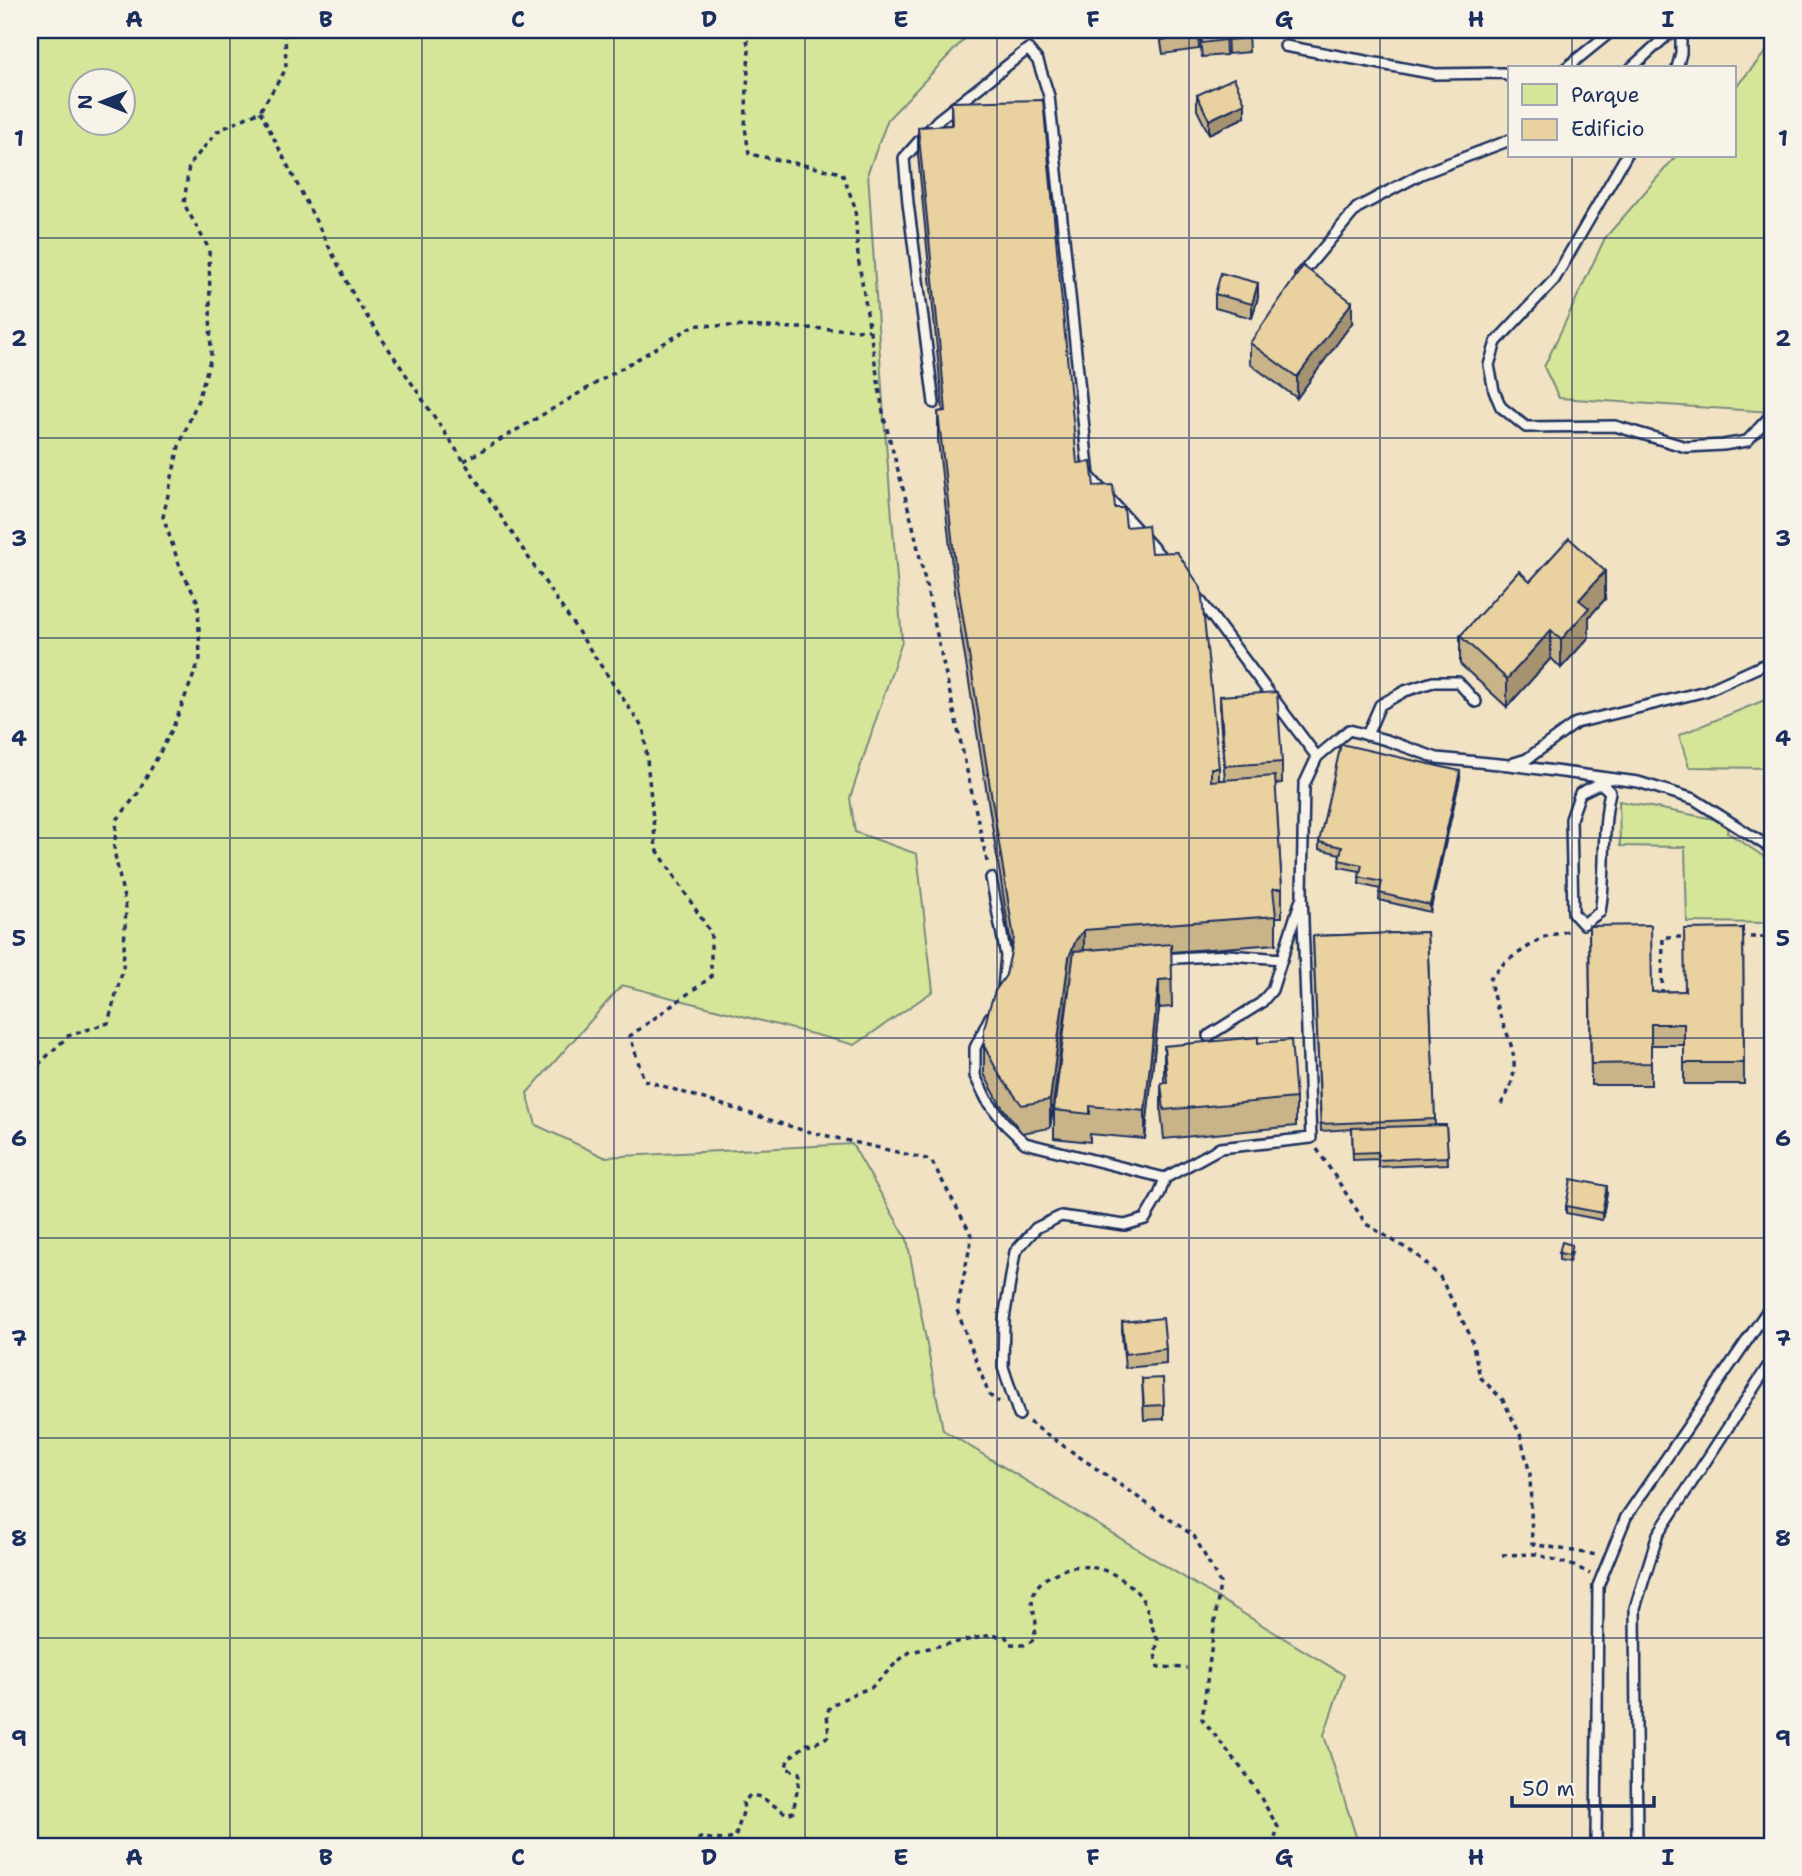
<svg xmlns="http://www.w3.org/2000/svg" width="1802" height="1876" font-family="'Shantell Sans',sans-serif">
<rect width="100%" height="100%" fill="#f3e9d2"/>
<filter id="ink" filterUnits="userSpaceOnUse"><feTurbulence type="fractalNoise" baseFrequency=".0143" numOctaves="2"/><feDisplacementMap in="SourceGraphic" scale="14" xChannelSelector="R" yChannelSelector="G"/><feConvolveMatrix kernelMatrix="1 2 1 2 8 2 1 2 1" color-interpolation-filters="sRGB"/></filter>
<g filter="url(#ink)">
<!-- built -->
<path fill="#f0e2c3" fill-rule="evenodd" d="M202,30H1772V1846H30V876ZM1510,68H1734V156H1510Z"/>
<!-- green -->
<g fill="#d6e699" stroke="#788a7c" stroke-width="2" fill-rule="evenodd">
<path d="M30,30H973L888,119L868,172L884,418L902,641L850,798L855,832L917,854L933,991L855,1045L622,985L527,1093L536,1125L604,1157L852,1144L907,1239L943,1430L1344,1675L1324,1735L1359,1846H30ZM80,80H122V122H80Z"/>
<path d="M1772,41V412L1559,398L1544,367L1605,238L1676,156H1734V89L1770,47Z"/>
<path d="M1772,697V768L1689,767L1679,735Z"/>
<path d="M1619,801L1730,822L1727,832L1772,862V923L1687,922L1685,847L1620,846Z"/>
</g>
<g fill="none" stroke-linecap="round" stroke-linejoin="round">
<defs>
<g id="service">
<path d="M1285,46L1435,74L1503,73L1510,77"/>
<path d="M1566,68L1613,30"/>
<path d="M1631,68L1673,30"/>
<path d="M1677,68L1681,53V30"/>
<path d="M1626,156L1554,280L1496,342L1489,365L1494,391L1501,407L1526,427L1615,426L1686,447L1723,445L1747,441L1772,414"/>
<path d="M1300,276L1357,208L1421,174L1510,140"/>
<path d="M934,403L908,203L904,158L938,120L1028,49L1038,61L1049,96L1089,476L1165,561"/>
<path d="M1196,595L1317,757"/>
<path d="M1367,735L1380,705L1405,691L1433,682H1458L1476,702"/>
<path d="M1514,763L1527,759L1576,723L1706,691L1772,661"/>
<path d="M1598,784L1604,786L1610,792C1601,831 1607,872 1600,912L1583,924L1573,913L1571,819L1580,793L1609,779"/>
<path d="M991,878L1006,956L1003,989"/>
<path d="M1161,959L1228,955L1282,959"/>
<path d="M990,1017L975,1048V1076L987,1100L1006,1125L1025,1143L1165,1178L1220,1148L1311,1138L1302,894L1304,785L1317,757L1349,730L1386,740L1437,758L1509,765L1638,782L1694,799L1772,849"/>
<path d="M1208,1036L1261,1003L1272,990L1300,902"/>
<path d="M1019,1415L1003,1367L1004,1319L1015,1252L1036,1228L1061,1216L1125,1225L1145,1219L1159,1195L1165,1178"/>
<path d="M1596,1846L1598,1586L1626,1517L1772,1304"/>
<path d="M1641,1846L1637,1841L1635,1608L1658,1534L1772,1360"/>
</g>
</defs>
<!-- service casing -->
<use href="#service" stroke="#1b2f5e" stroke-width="14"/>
<!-- path -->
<g stroke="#1b2f5e" stroke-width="3.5" stroke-dasharray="5 5" stroke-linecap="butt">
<path d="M745,30L749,49L745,127L749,154L842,173L855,207L858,257L884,418L913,526L988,866"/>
<path d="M260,111L356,300L644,730L656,848L711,933V977L630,1036L644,1080L802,1130L931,1160L972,1236L957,1310L989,1395L999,1402"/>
<path d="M464,461L695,325L869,330"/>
<path d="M1740,937H1772"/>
<path d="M1662,994L1663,937H1687"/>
<path d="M30,1070L35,1068L68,1036L108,1023L123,969L126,908L114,850L117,820L138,793L172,730L200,659L198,602L181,570L163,517L179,446L198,400L211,357L209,249L184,204L189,165L218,131L260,111L286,69L285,30"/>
<path d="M1501,1104C1534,1055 1495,1027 1490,978L1505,962L1543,937L1572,930"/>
<path d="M1317,1149L1366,1224L1417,1255L1440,1277L1471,1337L1480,1377L1503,1400L1520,1434L1530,1474L1532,1544L1597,1555"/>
<path d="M1029,1422L1194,1536L1220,1583L1202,1719L1249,1778L1278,1827L1273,1846"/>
<path d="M1502,1555L1536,1554L1577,1567L1590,1574"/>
<path d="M690,1846L700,1838L724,1840L735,1838L744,1809L743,1803L750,1795L761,1797L787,1814L793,1812L800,1776L799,1773L786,1768L788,1759L807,1744L812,1745L829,1736L827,1714L830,1706L855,1693L871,1688L898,1661L910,1652L991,1635L1006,1637L1010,1644L1024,1645L1032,1641C1034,1636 1036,1630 1036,1625C1036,1614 1029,1605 1034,1593C1039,1580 1050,1576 1062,1570C1090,1559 1127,1575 1142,1599C1150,1612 1150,1627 1158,1640L1155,1654L1158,1667L1187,1668"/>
</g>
<!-- service -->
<use href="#service" stroke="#f7f3e8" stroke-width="9"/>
</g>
<!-- wall -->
<g fill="#c9b48a" stroke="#1b2f5e" stroke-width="2">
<path d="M1159,30H1198L1199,49L1163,54Z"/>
<path d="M1199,30H1225L1226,55L1202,57Z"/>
<path d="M1227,30H1248L1249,52L1228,54Z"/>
<path d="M1197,95L1245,117L1209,134L1197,110Z"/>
<path d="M951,102L1077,463L1094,486L1115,508L1126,527L1151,553L1219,768V780H1225L1220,717V696L1282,762V783L1275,784L1282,889V917H1276V944L1171,952L1172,1007L1159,1008L1145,1139L1090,1134V1142L1054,1138V1110L1071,982L1050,1128L1022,1133L1000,1104L984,1074V1029L1006,975L1012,950L956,601L938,440V412L943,411L918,155V127L951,125Z"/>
<path d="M1215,294L1258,297L1252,318L1215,308Z"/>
<path d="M1352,323L1297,398L1250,364V343Z"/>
<path d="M1530,581L1605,599L1589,617V637L1561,668L1551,658L1507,707L1460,664V636Z"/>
<path d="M1772,777V811L1766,813L1761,787V780Z"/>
<path d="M1460,778L1430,912L1379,900L1380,889L1359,884L1360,871L1339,867L1340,854L1319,849V842Z"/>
<path d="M1589,926L1652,992L1685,991L1743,928L1744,1084H1684V1045H1651V1085H1591Z"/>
<path d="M1427,932L1435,1125H1446L1448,1164L1378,1167V1159L1353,1160L1352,1129L1321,1131L1313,936Z"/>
<path d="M1258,1043L1296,1098V1126L1164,1139L1161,1111V1083H1164V1046Z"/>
<path d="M1607,1193L1602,1220L1566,1213V1206Z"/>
<path d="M1572,1252L1569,1262L1559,1260V1253Z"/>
<path d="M1122,1322L1166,1349V1364L1125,1368L1122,1336Z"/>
<path d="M1142,1379L1164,1405V1419L1144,1420Z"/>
</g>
<!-- shaded-wall -->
<g fill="#a49270" stroke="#1b2f5e" stroke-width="2">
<path d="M1245,103V117L1209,134V120Z"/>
<path d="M1258,283V297L1252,318V304Z"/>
<path d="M1352,302V323L1297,398V377Z"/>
<path d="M1605,571V599L1589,617V637L1561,668V640L1579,600Z"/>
<path d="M1551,630V658L1507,707V679Z"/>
<path d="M1460,771V778L1430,912V905Z"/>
<path d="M1772,804V811L1766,813V806Z"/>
<path d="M1084,930V958L1076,968L1069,985L1050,1128V1100L1069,957L1076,940Z"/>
<path d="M1159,980V1008L1145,1139V1111Z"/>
<path d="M1607,1186V1193L1602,1220V1213Z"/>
</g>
<!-- building -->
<g fill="#ead1a0" stroke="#1b2f5e" stroke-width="2">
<path d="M1161,30H1198L1199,35L1163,40Z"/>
<path d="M1200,30H1225L1226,40L1202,43Z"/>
<path d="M1228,30H1248L1249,38L1228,40Z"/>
<path d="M1234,78L1245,103L1209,120L1197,95Z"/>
<path d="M1043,100L1077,463L1091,462L1094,486L1113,485L1115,508H1124L1126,527L1148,525L1151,553L1177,552L1201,588L1219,768H1211V781L1275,776L1282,889H1273L1276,916L1084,930L1076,940L1069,957L1050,1100L1022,1105L1000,1076L984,1046V1029L989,1009L995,991L1006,975L1014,938L956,573L938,412L946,411L918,127L952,125L951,102Z"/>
<path d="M1303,266L1352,302L1297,377L1250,343Z"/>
<path d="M1221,273L1258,283L1252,304L1215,294Z"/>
<path d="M1569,538L1605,571L1579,600L1589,608L1561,640L1551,630L1507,679L1460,636L1519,571L1530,581Z"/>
<path d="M1277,692L1282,762L1225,766L1220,696Z"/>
<path d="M1341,744L1460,771L1430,905L1379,893L1382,882L1359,877L1362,865L1339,860L1342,847L1319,842Z"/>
<path d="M1772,777V804L1766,806L1761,780Z"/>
<path d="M1651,925L1652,992L1685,991L1684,929L1743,928L1744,1063H1684V1024H1651V1063L1591,1064L1589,926Z"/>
<path d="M1427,932L1435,1119L1321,1124L1313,936Z"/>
<path d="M1171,944L1172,979L1159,980L1145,1111L1090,1106V1114L1054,1110L1074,951Z"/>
<path d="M1258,1037V1043L1291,1040L1296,1098L1164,1110L1161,1083L1167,1082L1164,1046Z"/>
<path d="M1446,1125L1448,1157L1378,1160V1152L1353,1153L1352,1128Z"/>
<path d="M1571,1179L1607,1186L1602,1213L1566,1206Z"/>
<path d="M1562,1242L1572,1245L1569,1255L1559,1253Z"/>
<path d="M1163,1318L1166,1349L1125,1354L1122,1322Z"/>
<path d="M1163,1378L1164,1405L1144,1406L1142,1379Z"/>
</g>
</g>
<!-- grid -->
<path fill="none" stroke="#1b2f5e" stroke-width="2" stroke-opacity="0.55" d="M230,30V1846M422,30V1846M614,30V1846M805,30V1846M997,30V1846M1189,30V1846M1380,30V1846M1572,30V68M1572,156V1846M30,238H1772M30,438H1772M30,638H1772M30,838H1772M30,1038H1772M30,1238H1772M30,1438H1772M30,1638H1772"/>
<!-- margin -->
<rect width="1802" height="1876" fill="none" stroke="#f7f3e8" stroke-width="77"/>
<!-- legend -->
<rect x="1508" y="66" width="228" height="91" fill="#f7f3e8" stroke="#9fa5b1" stroke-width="2"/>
<rect x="1522" y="84" width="35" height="21" fill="#d6e699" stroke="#9fa5b1" stroke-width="2"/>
<text x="1571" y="102" font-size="21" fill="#1b2f5e">Parque</text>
<rect x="1522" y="119" width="35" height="21" fill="#ead1a0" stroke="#9fa5b1" stroke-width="2"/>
<text x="1571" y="136" font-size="21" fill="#1b2f5e">Edificio</text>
<!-- north arrow -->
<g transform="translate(102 102) rotate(270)"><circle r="33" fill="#f7f3e8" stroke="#9fa5b1" stroke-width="2"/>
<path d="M0-5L12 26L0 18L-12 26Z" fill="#1b2f5e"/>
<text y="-10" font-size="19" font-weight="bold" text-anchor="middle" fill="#1b2f5e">N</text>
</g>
<!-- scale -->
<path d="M1512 1796v10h142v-10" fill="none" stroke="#1b2f5e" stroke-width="3.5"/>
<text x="1522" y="1796" font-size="21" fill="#1b2f5e" stroke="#f7f3e8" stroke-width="5" paint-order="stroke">50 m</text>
<rect x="38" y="38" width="1726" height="1800" fill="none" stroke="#1b2f5e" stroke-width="2.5"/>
<g font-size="23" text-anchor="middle" font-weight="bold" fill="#1b2f5e">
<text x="134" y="27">A</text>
<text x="326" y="27">B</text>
<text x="518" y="27">C</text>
<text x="709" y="27">D</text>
<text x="901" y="27">E</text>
<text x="1093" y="27">F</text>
<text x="1284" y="27">G</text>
<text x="1476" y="27">H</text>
<text x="1668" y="27">I</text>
<text x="19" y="146">1</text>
<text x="1783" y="146">1</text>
<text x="19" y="346">2</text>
<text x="1783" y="346">2</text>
<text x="19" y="546">3</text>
<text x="1783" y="546">3</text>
<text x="19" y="746">4</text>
<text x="1783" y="746">4</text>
<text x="19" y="946">5</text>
<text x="1783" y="946">5</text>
<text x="19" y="1146">6</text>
<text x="1783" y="1146">6</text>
<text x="19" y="1346">7</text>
<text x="1783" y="1346">7</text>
<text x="19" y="1546">8</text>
<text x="1783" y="1546">8</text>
<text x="19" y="1746">9</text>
<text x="1783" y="1746">9</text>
<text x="134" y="1865">A</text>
<text x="326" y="1865">B</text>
<text x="518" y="1865">C</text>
<text x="709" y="1865">D</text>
<text x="901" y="1865">E</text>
<text x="1093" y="1865">F</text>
<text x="1284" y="1865">G</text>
<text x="1476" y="1865">H</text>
<text x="1668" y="1865">I</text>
</g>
</svg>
